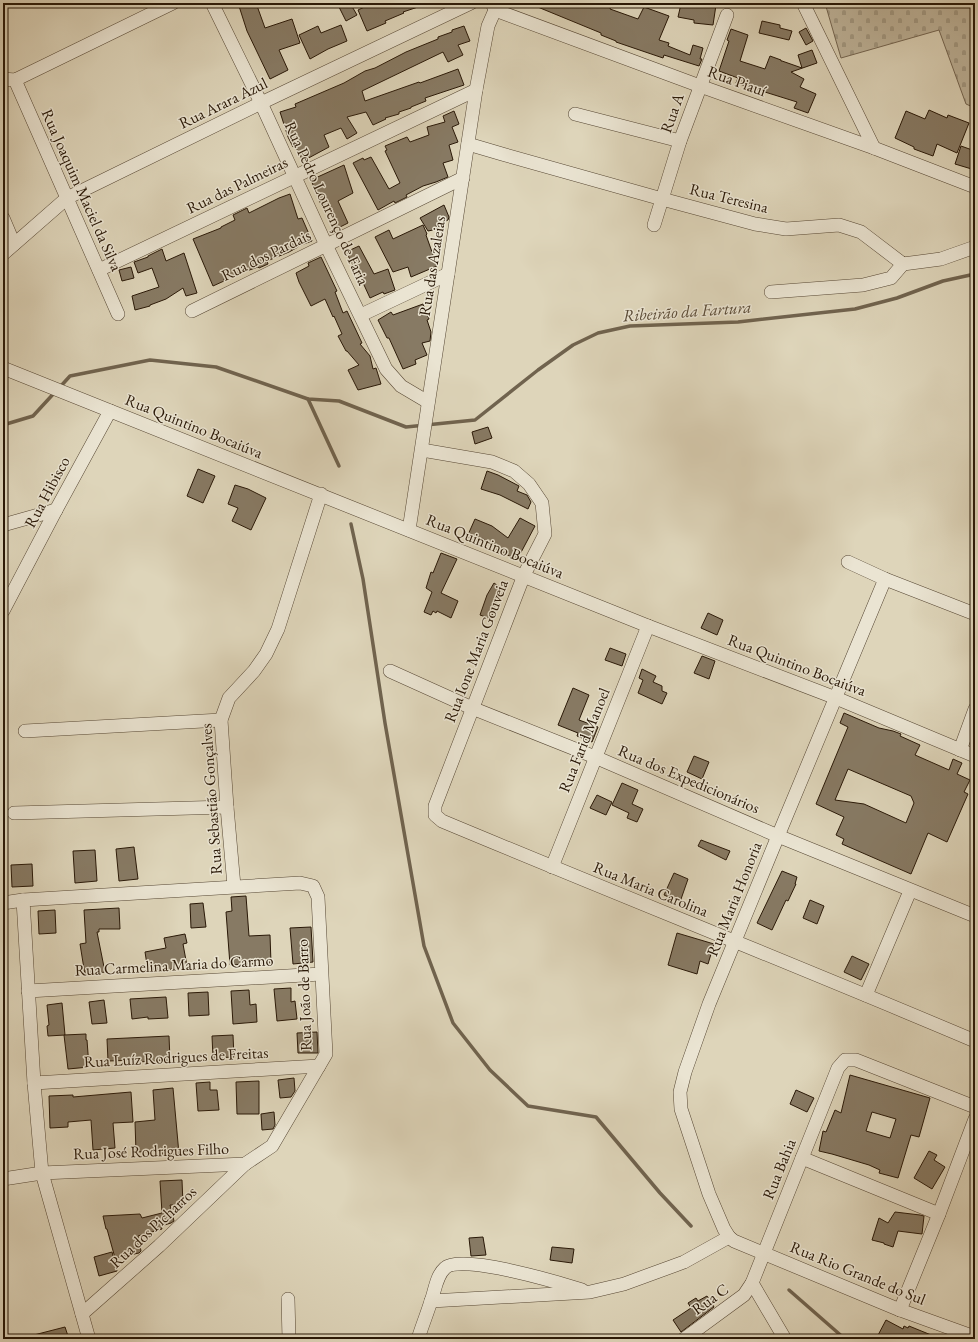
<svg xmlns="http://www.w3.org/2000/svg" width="978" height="1342" font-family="'EB Garamond',serif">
<defs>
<pattern id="cemetery-stones" width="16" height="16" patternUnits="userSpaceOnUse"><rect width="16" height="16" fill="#bfb59c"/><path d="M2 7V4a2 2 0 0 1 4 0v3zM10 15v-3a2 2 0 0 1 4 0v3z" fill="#a49b85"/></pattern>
</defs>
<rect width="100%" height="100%" fill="#ded5ba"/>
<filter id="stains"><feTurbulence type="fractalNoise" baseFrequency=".005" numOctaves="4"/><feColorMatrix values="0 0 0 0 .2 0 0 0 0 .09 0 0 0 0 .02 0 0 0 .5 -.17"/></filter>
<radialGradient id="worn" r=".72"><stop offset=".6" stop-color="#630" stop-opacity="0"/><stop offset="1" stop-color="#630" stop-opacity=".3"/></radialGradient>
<!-- cemetery -->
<path fill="url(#cemetery-stones)" stroke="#746652" d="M825,3H975V108L966,104L939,30L841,58Z"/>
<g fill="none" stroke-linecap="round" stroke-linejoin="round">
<!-- stream -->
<g stroke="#70634e" stroke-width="3.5">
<path d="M60,387L70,376L150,360L216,367L308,399L339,401L406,427L475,420L538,370L573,345L598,333L630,326L738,322L855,309L897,298L943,281L975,274"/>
<path d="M308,399L339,466"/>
<path d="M3,425L33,416L56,391"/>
<path d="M351,524L363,579L385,723L424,946L453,1023L490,1070L528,1106L596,1117L660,1193L691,1226"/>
<path d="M789,1290L845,1339"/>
</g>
</g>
<!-- building -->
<g fill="#877a64" stroke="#291807" fill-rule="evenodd">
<path d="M238,3H256L265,28L292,19L300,43L279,50L288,70L270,79L247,31Z"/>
<path d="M337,3H350L357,15L346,21Z"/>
<path d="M373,3H423L424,5L403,12L404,13L385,21L386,23L367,31L358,10Z"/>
<path d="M528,3H612L610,9L638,19L644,7L669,16L659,40L669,43L668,46L690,55L693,45L703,48L700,59H702L699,66L664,55L663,58L616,42V41L601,35V33Z"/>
<path d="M696,3L716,5L713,25L694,23V20L678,17L681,4L696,7Z"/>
<path d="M762,21L780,25V28L792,31L789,40L759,33Z"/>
<path d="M341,25L347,41L328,49L310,59L299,35L318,26L321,33Z"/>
<path d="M464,26L470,41L458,45L463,55L448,62L443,52L362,91L365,101L419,82L420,83L458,69L464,85L425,98L426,101L411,107V108L399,112V114L385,118L386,119L373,125L366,112L347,117L357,133L347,139L341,128L324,135L329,147L303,161L295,146L293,147L288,137L280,112L296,107L295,104L344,83L365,71L375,68L406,52L438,39V37L452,32V30Z"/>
<path d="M806,28L813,41L806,45L799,32Z"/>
<path d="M731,29L748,35L740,61L765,69L770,56L781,60V61H782L802,68L798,55L812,50L817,63L791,72L804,79L800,87L816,94L808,113L794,108L797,102L736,83L738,78L719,71L729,41L727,40Z"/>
<path d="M929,110L947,118L948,115L969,123L957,153L937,144L933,156L914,149V147L895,138L906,111L925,119Z"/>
<path d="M454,111L459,124L452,127L458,142L449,145L453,160L443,163L448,177L436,182L423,186L406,195L407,197L395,203L394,201L378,210L353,163L363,158L364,160L371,157L389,189L400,183L385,151L387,150L385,146L407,137L410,142L429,135L427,127L445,122L443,116Z"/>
<path d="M961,146L975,151V170L955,164Z"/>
<path d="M344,165L353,193L338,201L348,223L338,228L327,205L322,207L311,180Z"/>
<path d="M290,194L298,219L302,218L312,241L298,246V247L289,252L267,261L268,264L259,268L258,267L224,279V281L213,286L193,239L221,228V227L235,220L233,215L247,208L249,213L279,198Z"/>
<path d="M444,205L449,217L448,220L436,225L438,229L428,231L420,218Z"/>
<path d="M423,225L427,234L426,235L437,266L411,277L408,267L393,272L375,237L389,230L393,239Z"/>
<path d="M359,246L374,274L388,269L395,290L384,294L383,292L370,298L359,274H358L346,252Z"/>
<path d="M162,249L166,261L184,253L197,293L186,296L183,288L166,299L150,305V306L135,310L132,296L159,287L152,268L138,273L134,262L148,257V256Z"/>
<path d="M321,257L337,291L335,292L343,313L347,311L362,343L360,344L370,356L373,369L376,368L381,384L358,390L348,370L359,365L347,351H346L338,336L342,334L334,316L333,317L325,299L311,306L299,282L296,273L309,266L308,263Z"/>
<path d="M131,267L134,278L122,281L119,270Z"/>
<path d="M423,304L429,319L427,320L431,332L430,341L422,343L427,355L415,360L416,364L403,369L389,338H387L378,320L391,312L393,315Z"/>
<path d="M488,427L492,438L475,444L472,432Z"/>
<path d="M198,469L215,476L203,503L187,496Z"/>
<path d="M487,471L498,475L519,486L517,491L527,495L531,502L528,509L500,495L481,489Z"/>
<path d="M235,485L248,489L266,498L251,530L232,521L238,508L228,504Z"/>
<path d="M520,518L535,526L517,560L496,549L482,538L480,542L467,537L475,519L492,526L508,538Z"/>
<path d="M441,553L457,559L441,593L458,601L451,618L437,611L436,613L433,611L431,615L424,612L432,592L426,588L431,572L433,573Z"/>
<path d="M494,583L504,590L496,602L491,619L480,615L487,595Z"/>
<path d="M708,613L723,620L717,635L701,628Z"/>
<path d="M610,648L626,654L622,666L605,660Z"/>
<path d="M702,656L715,661L709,679L694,673Z"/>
<path d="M642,669L656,676L653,682L662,686V691L667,693L662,704L638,693L643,680L639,678Z"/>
<path d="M573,688L589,695L579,720L598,727L592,742L577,736L578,733L558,725Z"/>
<path d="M844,713L879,728L893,731L901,734L900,736L920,745L915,755L949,770L953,759L962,763L957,774L970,780L964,792L968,794L947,842L928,833L911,874L842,844L844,839L836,835L844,817L816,804L848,727L840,723ZM848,769L911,796L914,803L906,823L864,804L835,800Z"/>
<path d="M694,756L709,762L702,779L687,772Z"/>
<path d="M622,783L638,790L632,804L643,809L637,822L627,818L629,813L612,805Z"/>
<path d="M597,795L612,802L606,815L590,808Z"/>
<path d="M701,840L730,851L726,860L698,846Z"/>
<path d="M134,847L138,879L119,881L116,849Z"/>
<path d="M95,850L97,881L75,883L73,851Z"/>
<path d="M32,864L33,886L12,887L11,865Z"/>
<path d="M782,871L797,877L795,884H796L788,901L786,900L772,930L757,923Z"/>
<path d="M674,873L688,879L680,902L664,895Z"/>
<path d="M246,896L249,936L270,935L271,963L230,965L226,912L232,911L231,897Z"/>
<path d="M810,900L824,906L817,924L803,918Z"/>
<path d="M203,903L206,927L191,928L190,904Z"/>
<path d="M119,908L120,929H99V932H97L105,972L85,975L80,944L86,943L84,910Z"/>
<path d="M55,910L56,933L39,934L38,911Z"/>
<path d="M311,927L313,962L293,964L290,928Z"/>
<path d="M677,933L714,944L708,964L700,961L697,974L668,965Z"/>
<path d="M185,934L187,943L183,944L187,966L167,970V968L148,971L145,952L166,948L164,938Z"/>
<path d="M852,956L869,964L861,980L844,972Z"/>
<path d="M291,988V1002L295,1001L297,1019L277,1021L274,989Z"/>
<path d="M249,990L250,1005L256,1004L257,1022L233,1024L231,991Z"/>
<path d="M208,992L209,1015L189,1016L188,993Z"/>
<path d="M166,997L168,1018L148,1019V1017L132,1019L130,999Z"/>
<path d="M104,1000L107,1023L92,1024L89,1002Z"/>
<path d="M62,1003L65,1035L48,1036L47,1026L49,1025L47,1005Z"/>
<path d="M317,1032L318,1053H298L297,1033Z"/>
<path d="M86,1034V1040H87L89,1067L68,1069L64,1035Z"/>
<path d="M233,1035L234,1057L213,1058L212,1036Z"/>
<path d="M169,1036L170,1060L138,1062V1060L108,1061L107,1039Z"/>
<path d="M850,1075L930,1098L919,1137L911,1135L898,1178L879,1173L880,1170L869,1165L832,1154L819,1151L823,1131L826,1132L835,1110L841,1113ZM872,1112L896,1119L890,1138L866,1131Z"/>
<path d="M294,1078L295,1091L291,1097L280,1098L278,1080Z"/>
<path d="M259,1081V1114H237L236,1082Z"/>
<path d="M210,1082V1090H217L219,1110L198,1111L196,1083Z"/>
<path d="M173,1088L179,1154L162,1156V1151L136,1152L135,1122L155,1120L153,1090Z"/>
<path d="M796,1090L814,1098L807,1112L790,1104Z"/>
<path d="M131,1092L133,1122L113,1123L115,1148L93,1150L91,1120L68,1122V1127L50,1128L49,1096L73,1095V1097Z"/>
<path d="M274,1112L275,1125L273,1129L262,1130L261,1114Z"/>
<path d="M929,1151L937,1155L934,1160L945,1167L932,1189L914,1178Z"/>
<path d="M182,1180L183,1205H170L174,1221L171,1223L161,1226L162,1229L138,1236L141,1251L139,1253L115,1258L107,1229H106L103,1216L140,1214L142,1218L162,1213L160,1181Z"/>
<path d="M895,1212L920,1215L924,1216L922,1234L898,1231L893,1247L884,1244V1243L872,1240L879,1218L888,1223Z"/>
<path d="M483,1237L486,1255L471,1256L469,1238Z"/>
<path d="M552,1247L574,1249L572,1263L550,1260Z"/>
<path d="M112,1252L117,1271L99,1276L94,1257Z"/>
<path d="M707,1296L714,1307L681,1332L673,1320L691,1308L688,1303L696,1298L698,1301Z"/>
<path d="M886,1320L903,1329L904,1326L908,1328L909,1326L941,1339H876Z"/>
<path d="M65,1327L69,1339H30V1336Z"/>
</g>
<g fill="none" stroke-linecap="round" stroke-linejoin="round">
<defs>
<g id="minor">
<path d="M212,3L261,103L326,245L386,369L401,386L428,402"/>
<path d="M492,3L495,10L700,86L874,148L975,187"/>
<path d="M803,3L874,148"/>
<path d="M3,79L15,80L173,3"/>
<path d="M15,80L118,314"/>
<path d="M575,114L680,141"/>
<path d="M468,144L502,154L662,199L755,224L786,229L839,225L861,232L903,264L941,259L975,247"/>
<path d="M3,218L14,244"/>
<path d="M654,225L680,141L727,15"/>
<path d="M3,254L67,198L261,103L471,3"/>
<path d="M99,270L476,90"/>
<path d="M771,292L863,285L891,278L903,264"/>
<path d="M192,311L463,178"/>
<path d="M361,315L448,274"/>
<path d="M3,368L648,626L836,698L975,756"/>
<path d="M422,450L492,462L514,471L529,484L542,503L545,534L524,575L435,806V815L442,821C619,895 798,966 975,1041"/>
<path d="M3,525L56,510"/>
<path d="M409,530L476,90L488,26L495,10"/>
<path d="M848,562L885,579L975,614"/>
<path d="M885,579L778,836L709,1004L685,1072L680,1092L681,1109L709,1194L724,1229L729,1237L734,1241L900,1310L975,1337"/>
<path d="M3,611L56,510L110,411"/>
<path d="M390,671L472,708L595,757L778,836L975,916"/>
<path d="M25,731L221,720"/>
<path d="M960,750L975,709"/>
<path d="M14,813L227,807"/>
<path d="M552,867L648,626"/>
<path d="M234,886L227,807L221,720L229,698L254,671L266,654L278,629L321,494"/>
<path d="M23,900L34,1083L42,1173L89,1339"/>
<path d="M3,903L23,900L300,883L313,886L318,897L326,1054L272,1146L245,1164L42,1173L3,1179"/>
<path d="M28,991L321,974"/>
<path d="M866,995L910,891"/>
<path d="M34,1083L319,1066"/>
<path d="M802,1158L939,1214"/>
<path d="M752,1283L785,1339"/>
<path d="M288,1299L289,1339"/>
<path d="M431,1301L590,1292L624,1284L684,1262L729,1237"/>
<path d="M900,1310L939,1214L975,1119"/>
<path d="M82,1314L159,1246L245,1164"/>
<path d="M418,1339C422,1326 427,1314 431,1301C435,1291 436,1276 445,1268C461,1253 560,1283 582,1290"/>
<path d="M684,1339L744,1295L752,1283L838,1068L845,1060H856L975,1107"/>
</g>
</defs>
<!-- minor casing -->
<use href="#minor" stroke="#564734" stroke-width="14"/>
<!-- minor -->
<use href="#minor" stroke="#eae4d2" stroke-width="13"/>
</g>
<g text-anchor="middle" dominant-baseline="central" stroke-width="3" stroke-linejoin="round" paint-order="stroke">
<!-- street labels -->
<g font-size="16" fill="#291807" stroke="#eae4d2">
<text transform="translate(737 81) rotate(20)">Rua Piauí</text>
<text transform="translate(223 103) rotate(-26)">Rua Arara Azul</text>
<text transform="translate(672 113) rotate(-70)">Rua A</text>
<text transform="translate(237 185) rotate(-26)">Rua das Palmeiras</text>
<text transform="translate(82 190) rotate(66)">Rua Joaquim Maciel da Silva</text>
<text transform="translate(729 198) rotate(14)">Rua Teresina</text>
<text transform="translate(327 203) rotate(65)">Rua Pedro Lourenço de Faria</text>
<text transform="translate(266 255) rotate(-26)">Rua dos Pardais</text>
<text transform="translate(432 266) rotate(-81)">Rua das Azaleias</text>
<text transform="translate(194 426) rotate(22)">Rua Quintino Bocaiúva</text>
<text transform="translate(47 492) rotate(-62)">Rua Hibisco</text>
<text transform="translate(495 546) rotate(22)">Rua Quintino Bocaiúva</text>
<text transform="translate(476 651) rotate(-69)">Rua Ione Maria Gouveia</text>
<text transform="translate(797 665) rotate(21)">Rua Quintino Bocaiúva</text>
<text transform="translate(584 740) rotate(-68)">Rua Farid Manoel</text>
<text transform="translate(689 779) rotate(23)">Rua dos Expedicionários</text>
<text transform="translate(211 799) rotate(-94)">Rua Sebastião Gonçalves</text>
<text transform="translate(651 889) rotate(22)">Rua Maria Carolina</text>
<text transform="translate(734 899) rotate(-68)">Rua Maria Honoria</text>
<text transform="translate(174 965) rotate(-3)">Rua Carmelina Maria do Carmo</text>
<text transform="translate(304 995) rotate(-92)">Rua João de Barro</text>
<text transform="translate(176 1057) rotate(-3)">Rua Luíz Rodrigues de Freitas</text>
<text transform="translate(151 1151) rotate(-2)">Rua José Rodrigues Filho</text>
<text transform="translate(779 1169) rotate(-68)">Rua Bahia</text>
<text transform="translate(153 1227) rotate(-43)">Rua dos Picharros</text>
<text transform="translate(858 1273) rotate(22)">Rua Rio Grande do Sul</text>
<text transform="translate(710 1299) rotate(-36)">Rua C</text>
</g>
<!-- water labels -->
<g font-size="17" font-style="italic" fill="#594a36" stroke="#eae4d2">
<text transform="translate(687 311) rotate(-4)">Ribeirão da Fartura</text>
</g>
</g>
<!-- margin -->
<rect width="978" height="1342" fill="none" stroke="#ded5ba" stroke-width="16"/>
<rect x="4" y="4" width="970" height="1334" fill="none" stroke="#291807" stroke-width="2"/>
<rect x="8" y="8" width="962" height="1326" fill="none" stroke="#291807"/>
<rect width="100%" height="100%" filter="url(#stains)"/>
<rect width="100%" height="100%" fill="url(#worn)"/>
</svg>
